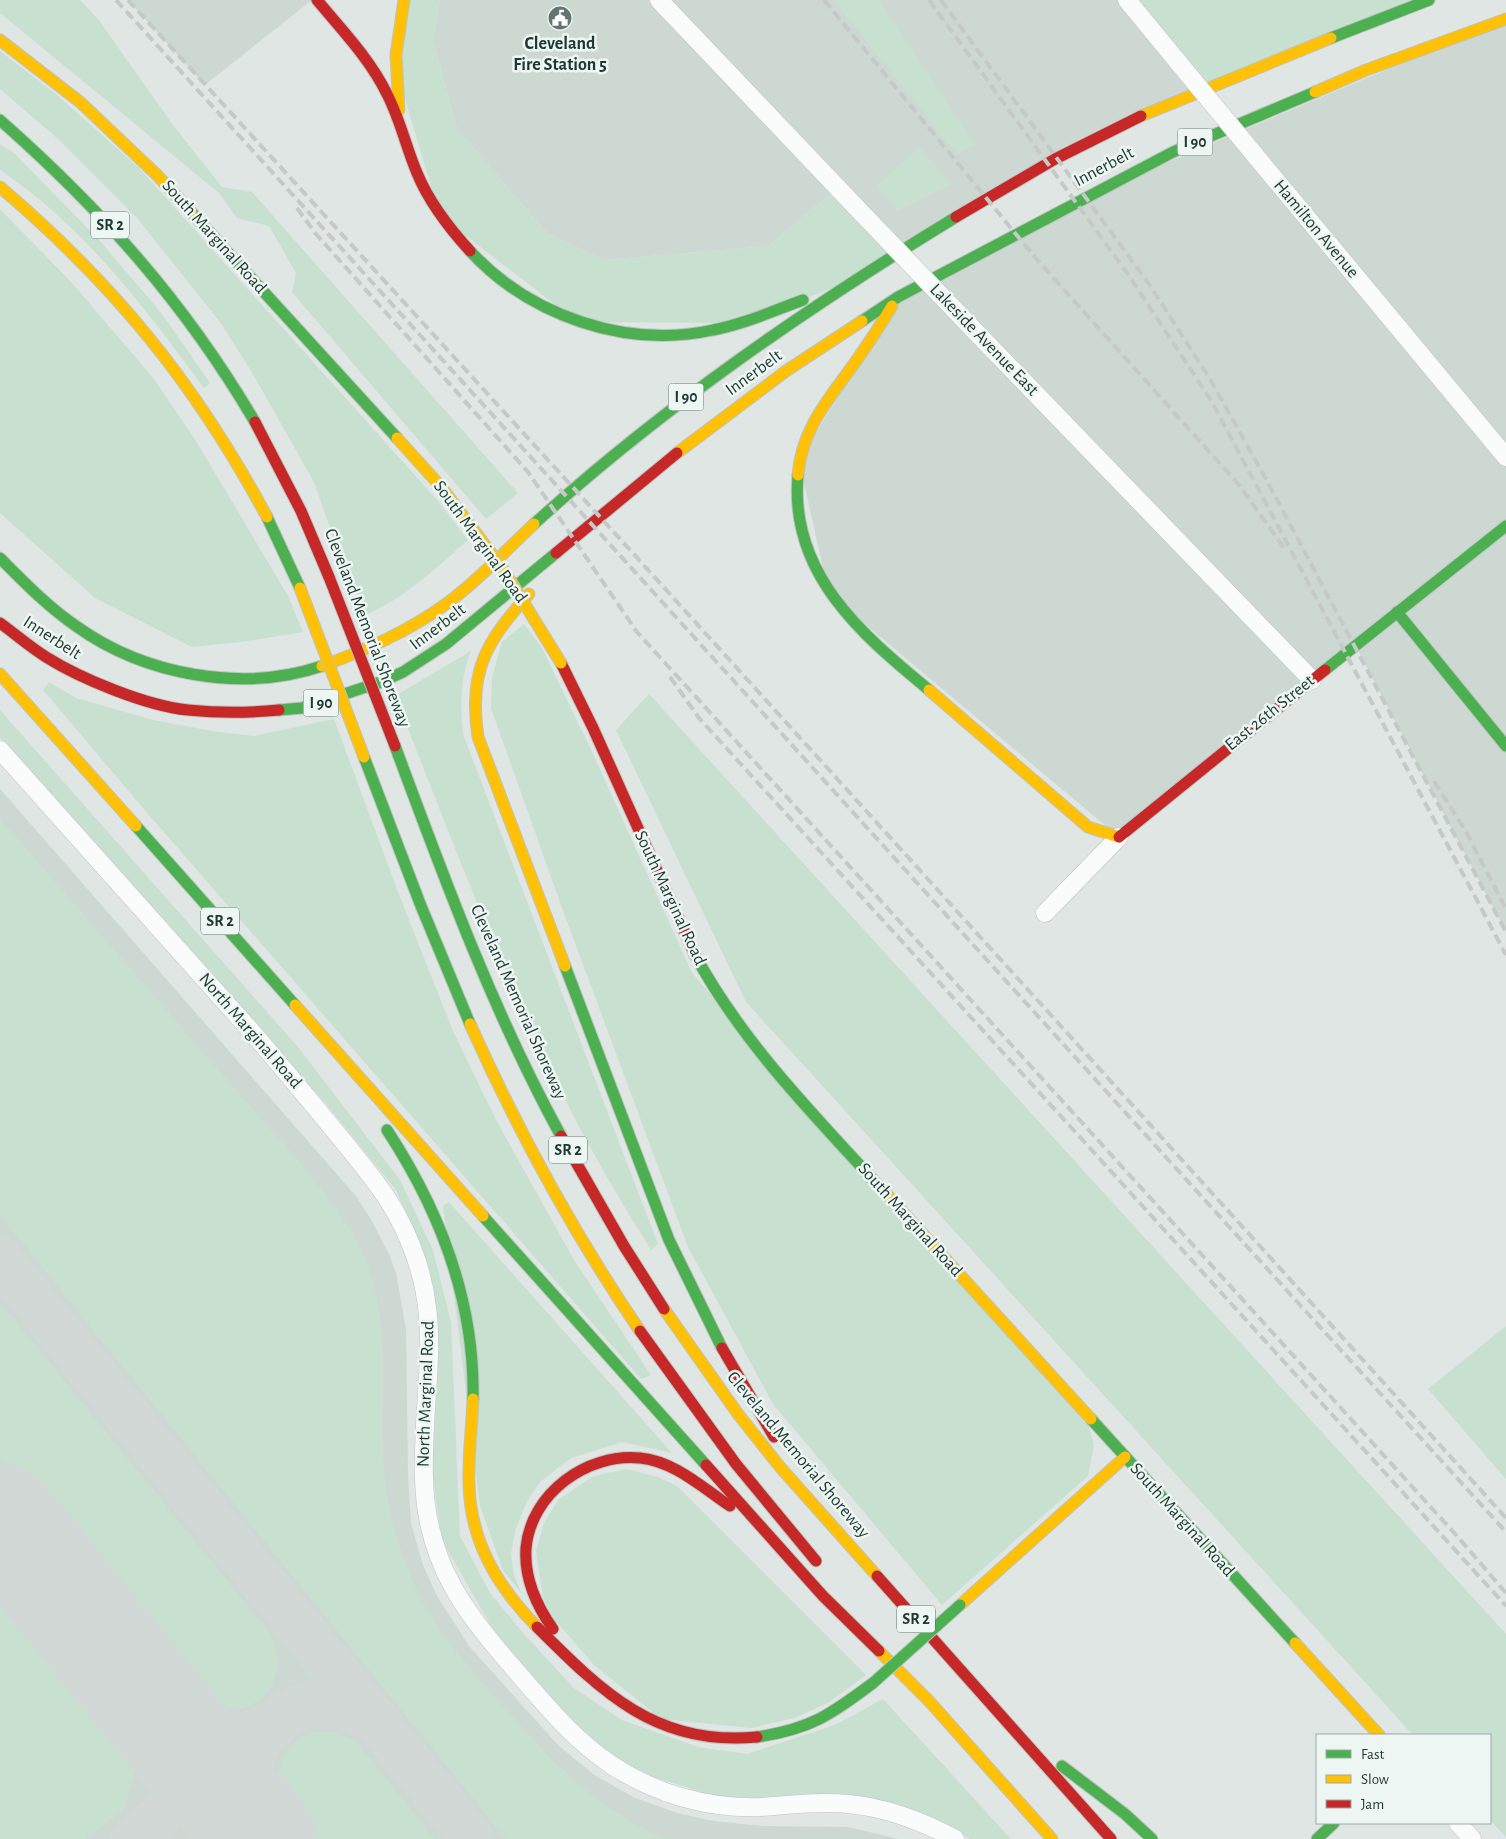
<svg xmlns="http://www.w3.org/2000/svg" width="1506" height="1839" font-family="'Alegreya Sans',sans-serif">
<rect width="100%" height="100%" fill="#e0e6e3"/>
<!-- built -->
<g fill="#cdd8d3">
<path d="M128,0H312L205,85Z"/>
<path d="M440,0H1127L1202,91L896,249L838,188L768,246L603,260L547,233L457,129L433,41Z"/>
<path d="M1506,19V932L1355,645L1119,837L829,594L799,461L898,297L1081,199Z"/>
<path d="M0,789L356,1196L372,1221L389,1254L396,1273L406,1329L408,1476L411,1523L423,1565L437,1596L469,1646L558,1745L593,1774L633,1797L677,1813L714,1821L763,1826L848,1827L899,1839H0Z"/>
</g>
<!-- green -->
<g fill="#c8e0d0">
<path d="M0,0H80L98,19L173,125L222,187L252,192L518,493L486,519L292,292L296,273L269,226L237,218L219,193L0,13Z"/>
<path d="M404,0H440L433,41L457,129L547,233L603,260L768,246L838,188L896,249L853,280L743,323L578,322L440,216L396,69Z"/>
<path d="M833,0H879L975,144L957,155Z"/>
<path d="M1127,0H1429L1202,91Z"/>
<path d="M0,51L57,95L139,168L438,501L468,540C436,568 404,599 365,615L340,556L314,482L250,369L220,322L137,218L58,139L0,89Z"/>
<path d="M0,144L14,153L100,241L162,314L210,383L204,388C145,308 84,226 0,170Z"/>
<path d="M919,147L951,184L897,211L876,186Z"/>
<path d="M0,209L72,283L154,379L196,441L288,596L303,632L241,642L192,647L95,598L0,513Z"/>
<path d="M524,624L542,648L594,756L692,973L1089,1427L1094,1445L1088,1476L942,1605L773,1404L688,1247L562,908L491,708L492,677L502,642Z"/>
<path d="M471,651C460,679 460,704 463,734L658,1244L651,1250C608,1181 567,1109 534,1035C483,924 440,809 395,696Z"/>
<path d="M49,682L76,698L153,720L212,731L254,736L334,719L398,892L453,1031L496,1120L574,1260L651,1375L641,1379L149,815L43,690Z"/>
<path d="M649,694L1506,1634V1837L1490,1820V1735H1413L746,1002L616,730Z"/>
<path d="M0,710L298,1047L400,1180L433,1250L451,1322L460,1536L490,1593L525,1635L574,1688L622,1720L698,1747L747,1754L835,1725L883,1699L1011,1839H970L929,1817L876,1799L852,1795L807,1794L750,1799L721,1798L641,1773L599,1747L507,1654L442,1540L432,1472L439,1346L422,1249L396,1190L327,1105L0,738Z"/>
<path d="M0,819C76,905 151,992 226,1079C268,1128 317,1176 351,1231C400,1310 375,1395 385,1480C391,1528 407,1577 432,1618C450,1647 474,1673 496,1698C545,1754 595,1810 666,1839H506L0,1215Z"/>
<path d="M449,1202L672,1453L622,1442L571,1458L540,1482L527,1501L515,1531L511,1554L514,1575L521,1593L503,1570L480,1506L443,1206Z"/>
<path d="M0,1302L268,1631C300,1685 244,1733 194,1697L0,1458Z"/>
<path d="M1506,1326V1479L1428,1389Z"/>
<path d="M626,1469L658,1477L677,1486L866,1675L828,1703L794,1718L752,1728L661,1719L594,1665L555,1620L543,1598L536,1551L544,1523L558,1500L594,1476Z"/>
<path d="M0,1575L129,1734L134,1776L124,1809L85,1839H0Z"/>
<path d="M314,1732H335L355,1740L435,1839H309L277,1798V1773L286,1752L301,1737Z"/>
</g>
<g fill="none" stroke-linecap="round" stroke-linejoin="round">
<!-- taxiway -->
<g stroke="#d2d8d6" stroke-width="45">
<path d="M0,1259L472,1839"/>
<path d="M154,1708C160,1713 166,1720 172,1724C198,1742 243,1739 270,1726"/>
<path d="M132,1839L294,1709C323,1696 354,1707 378,1724"/>
<path d="M265,1839C241,1804 241,1764 268,1730"/>
</g>
<!-- runway -->
<path stroke="#d2d8d6" stroke-width="111" d="M0,1518L261,1839"/>
<defs>
<g id="street">
<path d="M659,0L854,205"/>
<path d="M1127,0L1178,62"/>
<path d="M1254,154L1506,457"/>
<path d="M972,328L1312,680"/>
<path d="M0,750C84,843 167,937 251,1031C284,1069 316,1108 348,1147C366,1170 386,1193 399,1219C449,1314 421,1380 424,1478C426,1571 472,1620 529,1686C554,1715 578,1742 610,1764C655,1794 708,1809 761,1807C790,1805 820,1801 849,1804C887,1808 922,1821 955,1839"/>
<path d="M1045,913L1119,837"/>
<path d="M1458,1823L1472,1839"/>
</g>
<g id="fast">
<path d="M1331,38L1429,0"/>
<path d="M0,120C103,211 185,303 255,422"/>
<path d="M191,212L397,438"/>
<path d="M470,251C530,316 626,349 713,330C744,324 773,311 803,300"/>
<path d="M862,321L898,297L1173,152L1315,92"/>
<path d="M798,475C789,573 861,634 929,690"/>
<path d="M267,517L300,588"/>
<path d="M534,524C664,406 807,308 956,217"/>
<path d="M0,558C24,582 48,607 76,626C144,675 242,693 322,666"/>
<path d="M1397,612L1506,746"/>
<path d="M1325,670L1506,526"/>
<path d="M279,710L302,708L381,682L403,672L446,644L556,553"/>
<path d="M395,746C444,878 493,1012 561,1136"/>
<path d="M364,757L421,906L470,1024"/>
<path d="M136,826L295,1005"/>
<path d="M695,955C745,1047 819,1120 889,1197"/>
<path d="M565,966L669,1240L722,1348"/>
<path d="M387,1130C440,1211 475,1301 473,1399"/>
<path d="M483,1216L706,1465"/>
<path d="M1091,1419L1295,1643"/>
<path d="M757,1737C811,1729 830,1715 873,1683"/>
<path d="M1062,1766L1125,1814L1152,1839"/>
<path d="M1317,1839L1334,1823"/>
</g>
<g id="slow">
<path d="M0,40L80,102L157,175L191,212"/>
<path d="M1315,92L1366,70L1506,19"/>
<path d="M399,110L396,55L404,0"/>
<path d="M1141,116L1331,38"/>
<path d="M0,187C115,285 195,383 267,517"/>
<path d="M397,438L442,488"/>
<path d="M677,453L786,371L862,321"/>
<path d="M798,475C802,427 830,398 856,361C869,343 881,324 892,306"/>
<path d="M529,594C486,642 468,671 478,737L565,966"/>
<path d="M322,666C366,650 407,632 446,604C477,582 506,550 534,524"/>
<path d="M0,674L136,826"/>
<path d="M929,690L1088,827L1119,837"/>
<path d="M295,1005L483,1216"/>
<path d="M470,1024C518,1131 574,1234 640,1331"/>
<path d="M889,1197L1091,1419"/>
<path d="M664,1309L738,1414L780,1467L877,1576"/>
<path d="M473,1399C472,1427 468,1455 469,1483C470,1541 497,1586 537,1627"/>
<path d="M960,1605L1125,1457"/>
<path d="M1295,1643L1379,1735"/>
<path d="M879,1651L929,1701L1052,1839"/>
</g>
<g id="jam">
<path d="M317,0C342,30 370,59 387,94C400,119 406,147 417,173C429,202 449,228 470,251"/>
<path d="M956,217L1055,159L1141,116"/>
<path d="M255,422L301,511L329,577"/>
<path d="M556,553L677,453"/>
<path d="M0,623C15,634 30,647 46,657C81,679 147,706 188,710C218,713 249,713 279,710"/>
<path d="M561,663L593,728L695,955"/>
<path d="M1119,837L1325,670"/>
<path d="M561,1136L624,1246L664,1309"/>
<path d="M640,1331L736,1464L816,1561"/>
<path d="M722,1348L774,1437"/>
<path d="M706,1465L823,1596L879,1651"/>
<path d="M877,1576L1111,1839"/>
<path d="M537,1627C602,1692 657,1747 757,1737"/>
<path d="M553,1629C536,1605 524,1578 526,1548C531,1493 587,1453 640,1458C674,1461 703,1488 730,1506"/>
</g>
</defs>
<!-- street casing -->
<use href="#street" stroke="#bdc3c0" stroke-width="19"/>
<!-- fast casing -->
<use href="#fast" stroke="#bcc4c1" stroke-width="13"/>
<!-- slow casing -->
<use href="#slow" stroke="#bcc4c1" stroke-width="13"/>
<!-- jam casing -->
<use href="#jam" stroke="#bcc4c1" stroke-width="13"/>
<!-- street -->
<use href="#street" stroke="#fafbfb" stroke-width="18"/>
<!-- fast -->
<use href="#fast" stroke="#4caf50" stroke-width="11"/>
<!-- slow -->
<use href="#slow" stroke="#ffc107" stroke-width="11"/>
<!-- jam -->
<use href="#jam" stroke="#c62828" stroke-width="11"/>
<!-- rail -->
<g stroke="#c5c9c8" stroke-width="4" stroke-dasharray="10 5" stroke-linecap="butt">
<path d="M116,0L1506,1532"/>
<path d="M128,0L621,540L1506,1518"/>
<path d="M824,0L1033,255L1240,486L1284,548"/>
<path d="M929,0L1130,277L1212,402L1506,955"/>
<path d="M941,0L1149,284L1210,379L1266,479L1506,932"/>
<path d="M297,208L316,234L528,472L637,632L1457,1536L1506,1593"/>
<path d="M670,677L699,718L1506,1606"/>
<path d="M1434,781L1465,830L1506,909"/>
</g>
<defs>
<g id="street-bridge">
<path d="M1178,62L1254,154"/>
<path d="M854,205L972,328"/>
</g>
<path id="fast-bridge" d="M873,1683L960,1605"/>
<g id="slow-bridge">
<path d="M442,488L503,569L561,663"/>
<path d="M300,588L364,757"/>
</g>
<path id="jam-bridge" d="M329,577L395,746"/>
</defs>
<!-- street-bridge casing -->
<use href="#street-bridge" stroke="#bdc3c0" stroke-width="19" stroke-linecap="butt"/>
<!-- fast-bridge casing -->
<use href="#fast-bridge" stroke="#bcc4c1" stroke-width="13" stroke-linecap="butt"/>
<!-- slow-bridge casing -->
<use href="#slow-bridge" stroke="#bcc4c1" stroke-width="13" stroke-linecap="butt"/>
<!-- jam-bridge casing -->
<use href="#jam-bridge" stroke="#bcc4c1" stroke-width="13" stroke-linecap="butt"/>
<!-- street-bridge -->
<use href="#street-bridge" stroke="#fafbfb" stroke-width="18"/>
<!-- fast-bridge -->
<use href="#fast-bridge" stroke="#4caf50" stroke-width="11"/>
<!-- slow-bridge -->
<use href="#slow-bridge" stroke="#ffc107" stroke-width="11"/>
<!-- jam-bridge -->
<use href="#jam-bridge" stroke="#c62828" stroke-width="11"/>
</g>
<!-- icons -->
<defs>
<symbol id="civic-disc" viewBox="-11 -11 22 22"><circle r="9.5" fill="#637570" stroke="#edf6f2"/><path d="M-.6-6.5H3V-4.5H.6V-3L4-1V1h2V6H-6V1h2V-1L-.6-3ZM-1.2 2.5V6h2.4V2.5Z" fill="#fff"/></symbol>
</defs>
<g fill-rule="evenodd">
<use href="#civic-disc" x="546" y="4" width="28" height="28"/>
</g>
<g text-anchor="middle" dominant-baseline="central" stroke-width="5" stroke-linejoin="round" paint-order="stroke">
<!-- shield labels -->
<g fill="#edf6f2" stroke="#5d716c" stroke-width="1">
<rect x="1177.5" y="128.5" width="35" height="27" rx="4"/>
<rect x="91" y="211.5" width="38" height="27" rx="4"/>
<rect x="668.5" y="383.5" width="35" height="27" rx="4"/>
<rect x="303.5" y="689.5" width="35" height="27" rx="4"/>
<rect x="201" y="907.5" width="38" height="27" rx="4"/>
<rect x="549" y="1136.5" width="38" height="27" rx="4"/>
<rect x="897" y="1605.5" width="38" height="27" rx="4"/>
</g>
<g font-size="16" font-weight="bold" fill="#1f3832">
<text x="1195" y="142">I 90</text>
<text x="110" y="225">SR 2</text>
<text x="686" y="397">I 90</text>
<text x="321" y="703">I 90</text>
<text x="220" y="921">SR 2</text>
<text x="568" y="1150">SR 2</text>
<text x="916" y="1619">SR 2</text>
</g>
<!-- poi labels -->
<g font-size="18" font-weight="bold" fill="#1f3832" stroke="#edf6f2">
<text x="560" y="44">Cleveland<tspan x="560" dy="21">Fire Station 5</tspan></text>
</g>
<!-- street labels -->
<g font-size="18" fill="#1f3832" stroke="#edf6f2">
<text transform="translate(1104 167) rotate(-28)">Innerbelt</text>
<text transform="translate(1316 229) rotate(50)">Hamilton Avenue</text>
<text transform="translate(214 237) rotate(48)">South Marginal Road</text>
<text transform="translate(984 340) rotate(46)">Lakeside Avenue East</text>
<text transform="translate(754 373) rotate(-36)">Innerbelt</text>
<text transform="translate(480 542) rotate(54)">South Marginal Road</text>
<text transform="translate(438 627) rotate(-37)">Innerbelt</text>
<text transform="translate(367 628) rotate(69)">Cleveland Memorial Shoreway</text>
<text transform="translate(52 638) rotate(33)">Innerbelt</text>
<text transform="translate(1270 713) rotate(-39)">East 26th Street</text>
<text transform="translate(670 898) rotate(65)">South Marginal Road</text>
<text transform="translate(518 1002) rotate(66)">Cleveland Memorial Shoreway</text>
<text transform="translate(250 1031) rotate(49)">North Marginal Road</text>
<text transform="translate(910 1220) rotate(48)">South Marginal Road</text>
<text transform="translate(426 1394) rotate(-88)">North Marginal Road</text>
<text transform="translate(798 1455) rotate(50)">Cleveland Memorial Shoreway</text>
<text transform="translate(1182 1520) rotate(48)">South Marginal Road</text>
</g>
</g>
<!-- legend -->
<rect x="1316" y="1734" width="175" height="90" fill="#edf6f2" stroke="#9baaa5"/>
<rect x="1326" y="1750" width="25" height="8" fill="#4caf50" stroke="#9baaa5"/>
<text x="1361" y="1759" font-size="15" fill="#1f3832">Fast</text>
<rect x="1326" y="1775" width="25" height="8" fill="#ffc107" stroke="#9baaa5"/>
<text x="1361" y="1784" font-size="15" fill="#1f3832">Slow</text>
<rect x="1326" y="1800" width="25" height="8" fill="#c62828" stroke="#9baaa5"/>
<text x="1361" y="1809" font-size="15" fill="#1f3832">Jam</text>
</svg>
